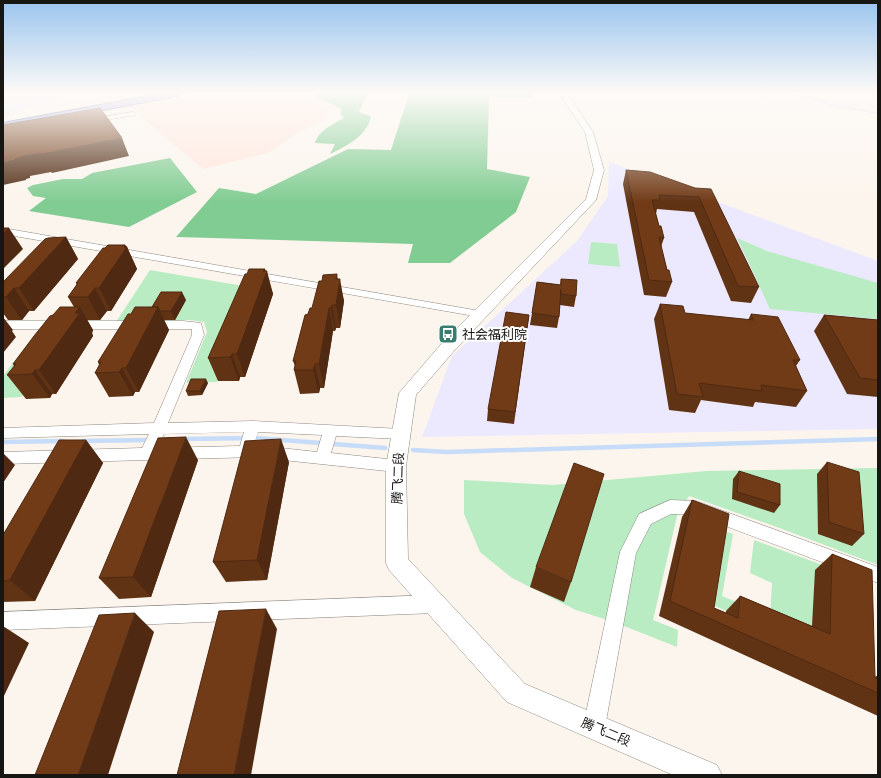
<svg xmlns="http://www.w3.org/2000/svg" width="881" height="778" font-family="Poppins,'Noto Sans SC',sans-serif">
<rect width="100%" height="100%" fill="#fbf5ed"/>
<!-- commercial -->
<path fill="#ffe6dc" d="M207,93H311L309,97L330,107L326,120L301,131L268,153L203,169L129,107Z"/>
<!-- industrial -->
<g fill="#ece9ff">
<path d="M3,93H74L3,116Z"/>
<path d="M609,162L878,261V429L422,437L452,356L577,241L608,196Z"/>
</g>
<!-- green -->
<g fill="#b9ecc3">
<path d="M737,238L767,251L878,283V319L770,309Z"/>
<path d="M591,242L617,244L620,267L588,264Z"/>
<path d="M150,270L255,288L217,382L186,383L207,332L204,322L190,320L116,322Z"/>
<path d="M42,333H67L21,397L3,398V376L29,342Z"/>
<path d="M878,468V565L774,526L689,496L677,516L653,620L678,630L677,647L614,622L576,610L512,578L480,552L464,514V480L553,485L706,471Z"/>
<path d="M722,530L733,534L722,596L770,616L772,583L750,573L754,540L850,575L811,648L708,603Z"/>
</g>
<!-- forest -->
<g fill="#81cc92">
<path d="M316,93H378L366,96L359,112L371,116C368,135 347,146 330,154L335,144L315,143C319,130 332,125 344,118L340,113L342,109L314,96Z"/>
<path d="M392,93H532L534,97H489L487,169L530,177L516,212L450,263H408L413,244L176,237L219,188L256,194L348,149L391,150L409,94Z"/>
<path d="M170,158L197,192L129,227L29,211L46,198L33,196L27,188L33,185L63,179H82L92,173Z"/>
</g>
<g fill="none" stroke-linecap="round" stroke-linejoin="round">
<!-- stream-far1 -->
<path stroke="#c6dcf8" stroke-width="2" d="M790,93L836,106L878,113"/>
<!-- stream -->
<g stroke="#c6dcf8" stroke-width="4.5">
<path d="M181,439L256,438L385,448"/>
<path d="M83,441L151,440"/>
<path d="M3,442L63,441"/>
<path d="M413,450L447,452L878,439"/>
</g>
<defs>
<g id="minor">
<path d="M133,112L136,114L135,115L89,123L86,121L89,119Z"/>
<path d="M3,228L480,311L484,312L486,314L484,316L480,317L3,234Z"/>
<path d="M3,321H183L201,323L204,335L168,423L253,421L401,429L406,430L408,434L406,438L401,439L336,436L331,453L396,460L401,462L403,466L401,470L396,472L255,457L3,464V452L142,448L149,434L3,438V428L154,423L192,335V329H3ZM244,432L240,446L157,448L164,434ZM258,432L322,435L317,452L254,445Z"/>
<path d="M670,500L696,501L878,567V583L696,515L671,514L651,524L636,553L605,727L602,735L594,738L586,735L583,727L620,552L639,514Z"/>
<path d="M435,595L441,598L444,604L441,610L435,613L3,630V612Z"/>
</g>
<path id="tertiary" d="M559,93H567L593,132L604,170L596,200L454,351L416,395L406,466L408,559L525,684L717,765L722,775H673L507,702L389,570L386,563V466L399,393L442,343L586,199L594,170L585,132Z"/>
<path id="trunk" d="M164,93H182L177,96L3,129V123Z"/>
</defs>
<!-- minor casing -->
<use href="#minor" stroke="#8d8881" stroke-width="1"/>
<!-- tertiary casing -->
<use href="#tertiary" stroke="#8d8881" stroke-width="1"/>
<!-- trunk casing -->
<use href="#trunk" stroke="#606599" stroke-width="2"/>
<!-- minor -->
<use href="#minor" fill="#fff" fill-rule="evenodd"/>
<!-- tertiary -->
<use href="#tertiary" fill="#fff" fill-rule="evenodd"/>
<!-- trunk -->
<use href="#trunk" fill="#a0a6e7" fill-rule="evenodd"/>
</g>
<!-- wall -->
<g fill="#613315">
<path d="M626,170L695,188L759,287L751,303L731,301L694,212L657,209L656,214L659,226L664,238L661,247L667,270L672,282L666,297L644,295L623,184Z"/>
<path d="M66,237L78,259L34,311H29L22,320H8L3,313V282Z"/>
<path d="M125,245L127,247L137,269L111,311H107L100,320H87L93,330L92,333L93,336L56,394H52L50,398L26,399L7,375L14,366L13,364L53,315L74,307L68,297L77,285L76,283L105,248Z"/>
<path d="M265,269L273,294L245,377H240L239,381H218L208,358L247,274Z"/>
<path d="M338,279L344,301L340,328H336L335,331H333L324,388H320L319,393L300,394L294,370L295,366L293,361L308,314L312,308Z"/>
<path d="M561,279L576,296L574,307L560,305L559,317L557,328L530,325L537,282L560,285Z"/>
<path d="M186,300L175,320H164L169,330L139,392H135L133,396L109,397L95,373L99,365L98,362L131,314Z"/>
<path d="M660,304L685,313L748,320L751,314L800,360L796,366L807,391L796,407L755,402L753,407L701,400L695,413L669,410L654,319Z"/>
<path d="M529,315L514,424L487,421L488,409Z"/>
<path d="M824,315L878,320V397L847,394L814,331Z"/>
<path d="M208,383L202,395L188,396L186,391Z"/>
<path d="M86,440L103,463L35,601L3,602V535Z"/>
<path d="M198,460L151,597L119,599L99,578Z"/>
<path d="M289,462L267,580L226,582L213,562Z"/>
<path d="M827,462L864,534L852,546L818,534L817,474Z"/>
<path d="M739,471L780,505L774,513L732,499L733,479Z"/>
<path d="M692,500L714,608L726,613V611L740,596L812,626L815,570L832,554L875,677L878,675V716L659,616L682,517Z"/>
<path d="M536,567L571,582L564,602L530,587Z"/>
</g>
<!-- shaded-wall -->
<g fill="#4f2911">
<path d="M122,138L129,156L52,173L51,172L30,176V178L26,179V180L3,185V163L15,159L19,157Z"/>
<path d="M9,228L23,249L3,269V234Z"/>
<path d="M66,237L78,259L34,311L19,288Z"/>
<path d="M125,245L127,247L137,269L111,311L99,288Z"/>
<path d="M265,269L266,274L267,271L273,294L245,377L237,354Z"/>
<path d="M337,274L339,287L340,279L344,301L340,328L336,305V279Z"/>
<path d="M14,288L29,311L22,320L6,297Z"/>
<path d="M95,288L107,311L100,320L88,297Z"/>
<path d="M182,292L186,300L175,320L171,311Z"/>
<path d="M332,305L336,328L335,331L331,308Z"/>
<path d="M80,307L93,330L92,333L93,336L56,394L39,370Z"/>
<path d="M158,307L169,330L139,392L126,368Z"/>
<path d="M329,308L333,331L324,388L319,364Z"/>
<path d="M3,317L13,330L12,331L16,337L3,353Z"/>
<path d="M232,354L240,377L239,381L230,357Z"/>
<path d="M315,364L320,388L319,393L313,370Z"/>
<path d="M122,368L135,392L133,396L119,372Z"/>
<path d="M35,370L52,394L50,398L32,374Z"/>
<path d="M206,379L208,383L202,395L200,391Z"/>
<path d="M186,437L198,460L151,597L133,577Z"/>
<path d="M281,439L289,462L267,580L257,560Z"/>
<path d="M86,440L103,463L35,601L10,580Z"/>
<path d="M3,453L15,465L3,483Z"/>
<path d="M266,609L277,629L251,775H234Z"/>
<path d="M135,613L154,632L108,775H78Z"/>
<path d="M3,626L29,643L3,698Z"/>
</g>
<!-- building -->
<g fill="#713b18" stroke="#4f2911">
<path d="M100,108L122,138L42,154L41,153L19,157V158L15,159V160L3,163V125Z"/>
<path d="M626,170L650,172L695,188L711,189L759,287L738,286L699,197L659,195L660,200H652L659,226H661L664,238L659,237L667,270H669L672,282L649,280Z"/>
<path d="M3,228H9L3,234Z"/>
<path d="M66,237L19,288H14L6,297H3V282L45,239L48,238Z"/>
<path d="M108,245H125L124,247H127L99,288H95L88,297H68L78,283H76L103,248H105Z"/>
<path d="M249,269H265L263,271H267L237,354H232L230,357L208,358L245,274H247Z"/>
<path d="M337,274L336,279H340L336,305H332L331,308H329L319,364H315L313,370H294L296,361H293L305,315L308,314L310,308H312L319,281H322L323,275Z"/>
<path d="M561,279L577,280L576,296L561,294V289L559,317L532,313L537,282L561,285Z"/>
<path d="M161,292H182L171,311H160L158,307H152Z"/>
<path d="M660,304L683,306L685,313L753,320L751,314L778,317L800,360H793L807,391L761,385L762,391L699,383L703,397L677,394Z"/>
<path d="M60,307H80L75,313H80L39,370H35L32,374L7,375L16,364H13L34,336L50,316L53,315Z"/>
<path d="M135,307H158L126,368H122L119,372L95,373L101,362H98L128,314H131Z"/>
<path d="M506,312L529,315L515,412L488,409Z"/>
<path d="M824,315L878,320V380L860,378Z"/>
<path d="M191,379H206L200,391H186Z"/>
<path d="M186,437L133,577L99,578L158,438Z"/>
<path d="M281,439L257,560L213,562L245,441Z"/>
<path d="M59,440H86L10,580L3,581V535Z"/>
<path d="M827,462L859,472L864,534L829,522Z"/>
<path d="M574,463L604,474L571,582L536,567Z"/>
<path d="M739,471L780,484V505L737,492Z"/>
<path d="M692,500L729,514L714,608L738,618L740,596L830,634L832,554L872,570L875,678L878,679V693L670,601Z"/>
<path d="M266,609L234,775H177L219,611Z"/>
<path d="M135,613L78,775H35L99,615Z"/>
</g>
<!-- sky -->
<linearGradient id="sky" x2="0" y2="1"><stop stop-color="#9ac4ee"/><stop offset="0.46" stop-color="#fdfaf7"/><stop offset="1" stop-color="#fdfaf7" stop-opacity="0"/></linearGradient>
<rect width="881" height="202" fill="url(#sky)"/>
<!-- icons -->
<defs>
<symbol id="bus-square" viewBox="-11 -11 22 22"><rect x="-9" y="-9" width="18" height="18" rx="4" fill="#397d71" stroke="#fff"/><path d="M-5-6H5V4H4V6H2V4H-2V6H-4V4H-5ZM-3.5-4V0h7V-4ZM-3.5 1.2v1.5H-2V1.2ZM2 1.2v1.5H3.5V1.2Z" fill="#fff"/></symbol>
</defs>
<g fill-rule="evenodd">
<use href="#bus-square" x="437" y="323" width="22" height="22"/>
</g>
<g text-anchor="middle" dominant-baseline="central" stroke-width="4" stroke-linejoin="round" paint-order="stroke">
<!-- poi labels -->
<g font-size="13" fill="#171613" stroke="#fff" text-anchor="start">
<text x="462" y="334">社会福利院</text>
</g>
<!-- street labels -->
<g font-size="13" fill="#171613" stroke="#fff">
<text transform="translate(398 478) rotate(-88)">腾飞二段</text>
<text transform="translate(606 732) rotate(23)">腾飞二段</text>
</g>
</g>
<!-- border -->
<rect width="881" height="778" fill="none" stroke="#171613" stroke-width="8"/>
</svg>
